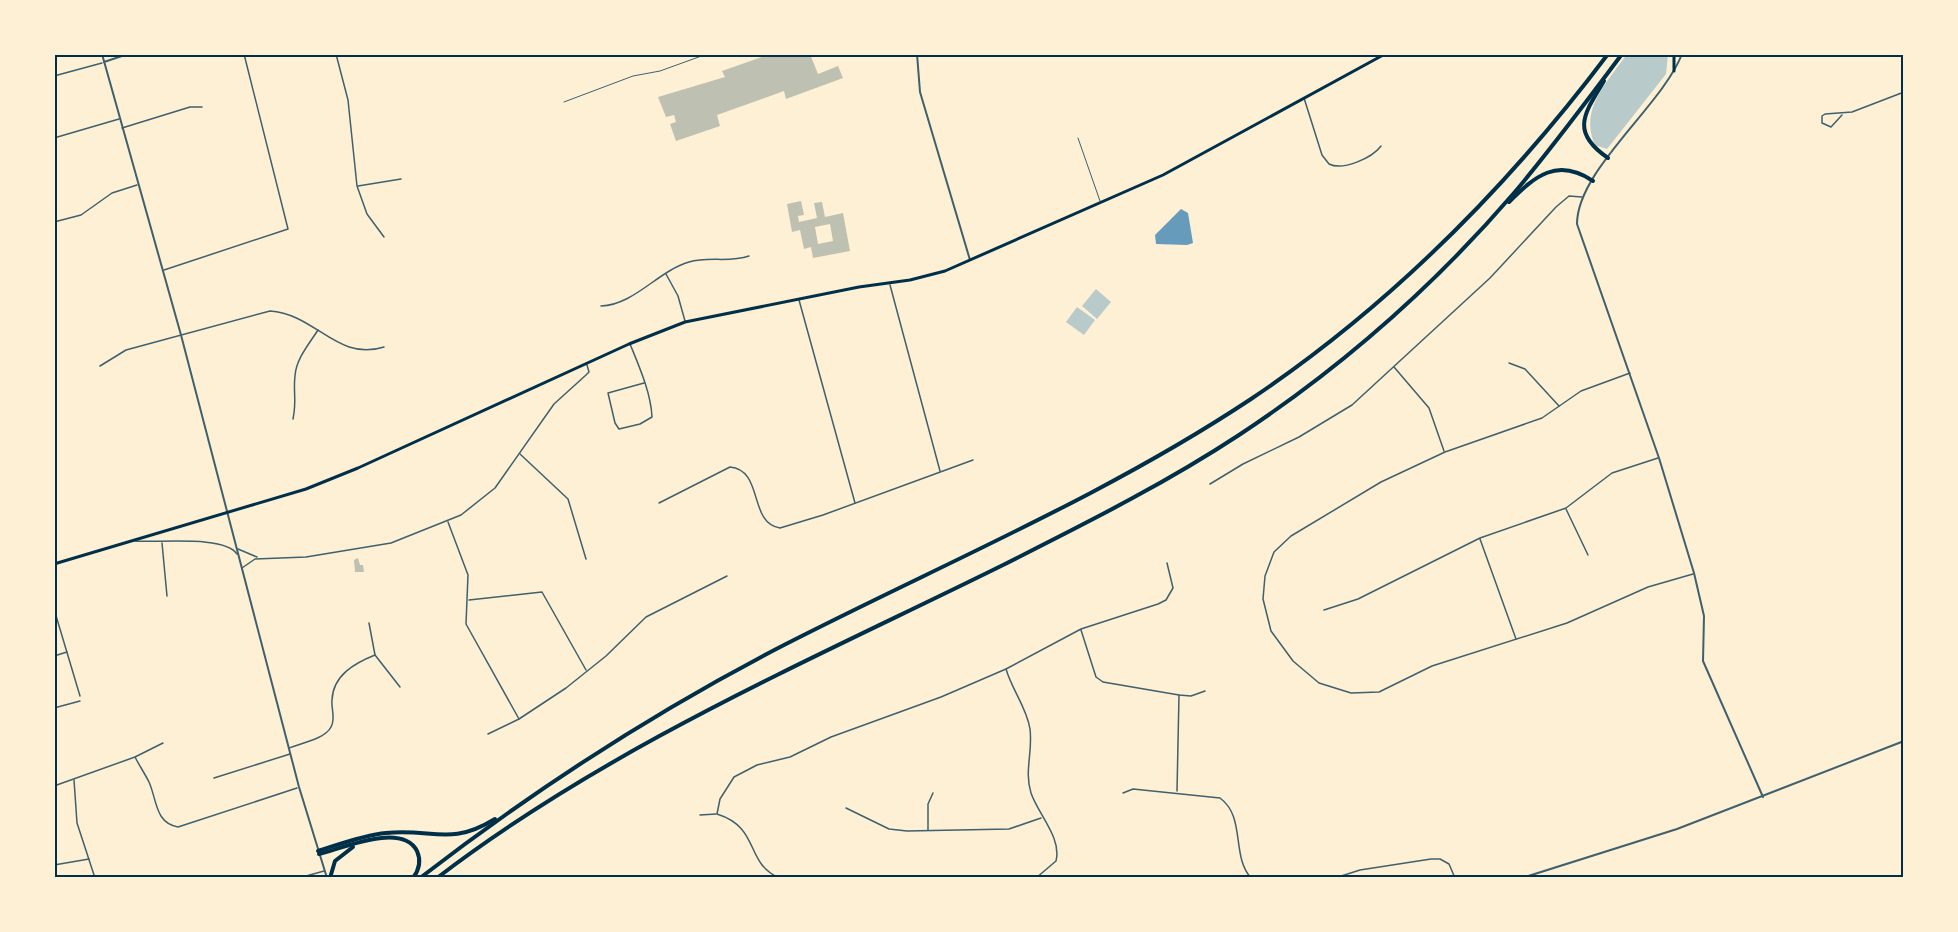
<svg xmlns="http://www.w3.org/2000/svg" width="1958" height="932" font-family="'Space Grotesk',sans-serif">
<rect width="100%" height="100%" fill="#fdf0d5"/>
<!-- green -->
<g fill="#b9caca">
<path d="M1627,54H1668L1666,74L1607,149L1595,145C1579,109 1607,83 1627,54Z"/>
<path d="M1096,289L1111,302L1097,319L1082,306Z"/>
<path d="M1077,307L1095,320L1084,335L1066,322Z"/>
</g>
<!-- water -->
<path fill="#669bbc" d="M1181,209L1188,213L1193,243L1187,245L1156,244L1155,235Z"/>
<!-- building -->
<g fill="#bec0b2" fill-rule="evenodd">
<path d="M770,54H776L777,57L810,54L818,74L838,66L843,78L786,99L784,91L717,115L720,126L676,141L670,124L676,122L674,115L666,117L658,97L725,77L722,71Z"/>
<path d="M801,201L804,215L798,216L799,222L817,218L814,203L822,202L825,217L843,213L850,251L813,258L811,247L804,249L800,230L792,232L787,204ZM830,224L833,241L818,244L815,227Z"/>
<path d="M358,558L360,565H363L364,572H355L354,560Z"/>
</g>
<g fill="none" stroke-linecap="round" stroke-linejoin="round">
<!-- service -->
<g stroke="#3f606c" stroke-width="1">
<path d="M564,102L633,76L660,71L707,54"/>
<path d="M1078,138L1100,201"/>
</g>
<!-- minor -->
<g stroke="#3f606c" stroke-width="1.5">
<path d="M336,54L348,100L357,186L367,214L384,237"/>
<path d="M54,76L102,63"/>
<path d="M1304,98L1322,155L1329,164C1343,171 1372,158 1381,146"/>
<path d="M1842,115L1831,127L1822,123V116L1825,114L1852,112L1904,92"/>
<path d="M122,128L190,107H202"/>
<path d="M54,138L119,119"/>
<path d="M358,186L401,179"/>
<path d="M54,222L81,215L112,193L137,185"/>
<path d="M164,270L288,229L244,54"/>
<path d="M666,274L678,296L685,321"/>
<path d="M890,285L940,471"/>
<path d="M799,300L855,503"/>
<path d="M601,306C634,305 658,271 689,262C709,256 729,263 749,256"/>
<path d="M630,344C639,366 651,393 652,417L640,424L619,429L615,423L608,393L644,383"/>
<path d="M1509,363L1525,369L1559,406"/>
<path d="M100,366L126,350L270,311C316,314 337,362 384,347"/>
<path d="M1394,367L1429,408L1444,451"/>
<path d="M1630,373L1581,391L1542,418L1445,452L1381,482L1291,536L1274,552L1265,576L1263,599L1271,631L1293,661L1319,683L1351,693L1379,692L1432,666L1567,623L1648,587L1693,574"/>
<path d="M293,419C297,400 293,393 295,376C296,359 309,344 318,330"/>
<path d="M520,454L568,499L586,559"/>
<path d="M1210,484L1243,464L1299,437L1352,405L1490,278L1556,207L1569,196L1582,197"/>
<path d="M659,503L730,467C764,470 748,523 780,528L823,515L973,460"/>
<path d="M1566,509L1588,555"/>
<path d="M448,522L468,575L466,624L519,719"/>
<path d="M1480,539L1516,639"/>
<path d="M135,541C158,543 225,535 237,554"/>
<path d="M162,543L167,596"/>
<path d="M238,549L257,557"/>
<path d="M242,568L255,559L306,557L391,543L461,515L495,488L554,404L586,375L589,372L587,365"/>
<path d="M469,600L542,592L586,670"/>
<path d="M54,609L80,696"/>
<path d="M1324,610L1358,599L1480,538L1566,508L1612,473L1658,458"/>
<path d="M369,623L375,655L400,687"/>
<path d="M1081,630L1096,677L1103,682L1179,695L1191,696L1205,691"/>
<path d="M54,656L67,652"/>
<path d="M1006,669C1012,690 1027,708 1030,729C1033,752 1024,771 1031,793C1038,814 1062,838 1056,861L1036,878"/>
<path d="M54,708L80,701"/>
<path d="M488,734L519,719L566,688L606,656L646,617L727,576"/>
<path d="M289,748C301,743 325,739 331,727C336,719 331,709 332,700C333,675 355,663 375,655"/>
<path d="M135,757C139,765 145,774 149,782C157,800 155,823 178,827L297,788"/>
<path d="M214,778L290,754"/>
<path d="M74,780L77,823L95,878"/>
<path d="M54,786L135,757L163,743"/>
<path d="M1177,791L1179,695"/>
<path d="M1123,793L1133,789L1220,798C1246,817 1231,856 1251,878"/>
<path d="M846,808L889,829L907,831L1009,829L1041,818"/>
<path d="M700,815L716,814"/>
<path d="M928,830V804L933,793"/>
<path d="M54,865L89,859"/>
<path d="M299,878L324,871"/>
<path d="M779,878C744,862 761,828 717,814L720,799L734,777L757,765L790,757L831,737L941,697L1006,669L1081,629L1158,604L1166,600L1173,588L1167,563"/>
<path d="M1335,878L1360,870L1431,859H1440L1449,864L1455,878"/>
</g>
<!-- tertiary -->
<g stroke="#3f606c" stroke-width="2">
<path d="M102,54L181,335L299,787L327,878"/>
<path d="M917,54L920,92L970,260"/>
<path d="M1682,54C1662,106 1577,170 1577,224L1659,458L1694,573L1704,616L1703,661L1763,797"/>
<path d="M104,62L128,54"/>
<path d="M1522,878L1677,829L1904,741"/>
</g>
<!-- secondary -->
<g stroke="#003049" stroke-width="3">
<path d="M1674,54V71"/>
<path d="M54,564L306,489L358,468L629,344L685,322L859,287L910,280L945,271L1163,175L1385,54"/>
</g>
<!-- motorway -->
<g stroke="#003049" stroke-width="4">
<path d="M1604,81C1584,114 1570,132 1608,158"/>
<path d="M1509,202C1535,176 1557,157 1593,181"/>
<path d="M318,851C340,844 364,835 386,833C433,828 449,847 495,819"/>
<path d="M319,854C343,848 402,822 417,851C421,860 419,870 413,878"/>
<path d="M330,878L335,861L353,847"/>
<path d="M420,878C534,790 656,711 784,645C940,565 1105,496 1251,399C1391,305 1507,188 1608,54"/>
<path d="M437,878C608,747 809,661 1001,566C1082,525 1163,485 1239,435C1342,367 1434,286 1514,193C1552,148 1587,101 1622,54"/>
</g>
</g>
<!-- border -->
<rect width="1958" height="932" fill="none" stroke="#fdf0d5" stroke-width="111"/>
<rect x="56" y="56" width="1846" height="820" fill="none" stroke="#003049" stroke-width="2"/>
</svg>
